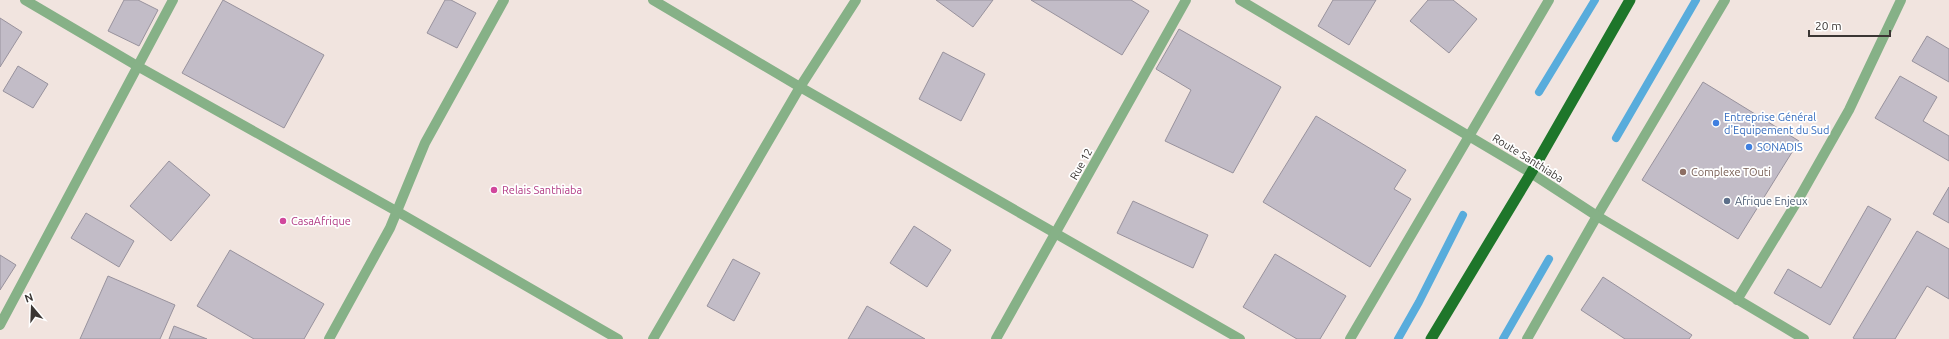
<svg xmlns="http://www.w3.org/2000/svg" width="1949" height="339" font-family="Ubuntu,sans-serif">
<rect width="100%" height="100%" fill="#f1e4df"/>
<g fill="none" stroke-linecap="round" stroke-linejoin="round">
<!-- stream -->
<g stroke="#58acdc" stroke-width="8">
<path d="M1539,92L1595,0"/>
<path d="M1616,138L1696,0"/>
<path d="M1398,339L1419,302L1463,215"/>
<path d="M1503,339L1549,259"/>
</g>
</g>
<!-- building -->
<g fill="#c2bcc7" stroke="#98929d">
<path d="M124,0H138L158,10L139,46L108,31Z"/>
<path d="M223,0L324,55L284,128L182,73Z"/>
<path d="M445,0H451L476,13L457,48L427,33Z"/>
<path d="M936,0H993L973,27Z"/>
<path d="M1031,0H1131L1149,11L1122,55Z"/>
<path d="M1333,0H1376L1349,45L1318,26Z"/>
<path d="M1428,0H1453L1477,19L1449,53L1410,21Z"/>
<path d="M0,18L22,32L0,67Z"/>
<path d="M1179,29L1281,87L1233,173L1165,141L1191,90L1156,69Z"/>
<path d="M1927,36L1949,49V82L1912,61Z"/>
<path d="M943,52L985,74L961,121L919,99Z"/>
<path d="M18,66L48,84L33,108L3,91Z"/>
<path d="M1900,76L1937,97L1923,121L1949,136V161L1875,118Z"/>
<path d="M1703,82L1799,141L1738,239L1642,180Z"/>
<path d="M1316,116L1406,170L1394,189L1411,199L1370,267L1263,202Z"/>
<path d="M169,161L210,195L171,241L130,206Z"/>
<path d="M1949,187V223L1933,214Z"/>
<path d="M1133,201L1208,235L1193,268L1117,233Z"/>
<path d="M1868,206L1891,219L1830,325L1774,293L1788,269L1821,288Z"/>
<path d="M86,213L134,241L119,267L71,238Z"/>
<path d="M914,226L951,250L927,287L890,263Z"/>
<path d="M1917,231L1949,249V299L1927,286L1895,339H1855L1853,338Z"/>
<path d="M230,250L324,304L304,339H254L197,306Z"/>
<path d="M1275,254L1346,296L1320,339H1297L1243,307Z"/>
<path d="M0,255L16,265L0,290Z"/>
<path d="M733,259L760,273L734,321L707,306Z"/>
<path d="M108,276L175,305L160,339H80Z"/>
<path d="M1603,277L1692,335L1689,339H1625L1581,310Z"/>
<path d="M867,306L925,339H848Z"/>
<path d="M174,326L207,339H169Z"/>
</g>
<g fill="none" stroke-linecap="round" stroke-linejoin="round">
<!-- minor -->
<g stroke="#86b187" stroke-width="10">
<path d="M25,0L139,67L398,212L618,339"/>
<path d="M653,0L800,87L1240,339"/>
<path d="M1737,300L1798,200L1849,110L1901,0"/>
<path d="M0,325L173,0"/>
<path d="M329,339L390,228L425,143L504,0"/>
<path d="M653,339L800,87L856,0"/>
<path d="M996,339L1186,0"/>
<path d="M1350,339L1549,0"/>
<path d="M1527,339L1597,216L1725,0"/>
</g>
<!-- tertiary -->
<path stroke="#86b187" stroke-width="10" d="M1240,0L1531,173L1597,216L1804,339"/>
<!-- trunk -->
<path stroke="#1e762a" stroke-width="11" d="M1431,339L1531,173L1630,0"/>
</g>
<!-- markers -->
<g fill="#3f7fe0" stroke="#fff" stroke-width="1.5">
<circle cx="1716" cy="123" r="4"/>
<circle cx="1749" cy="147" r="4"/>
</g>
<circle fill="#8d6e63" stroke="#fff" stroke-width="1.5" cx="1683" cy="172" r="4"/>
<g fill="#d1479c" stroke="#fff" stroke-width="1.5">
<circle cx="494" cy="190" r="4"/>
<circle cx="283" cy="221" r="4"/>
</g>
<circle fill="#5c6f8a" stroke="#fff" stroke-width="1.5" cx="1727" cy="201" r="4"/>
<g text-anchor="middle" dominant-baseline="central" stroke-width="3.5" stroke-linejoin="round" paint-order="stroke">
<!-- shop labels -->
<g font-size="11" fill="#366cbe" stroke="#fff" text-anchor="start">
<text x="1724" y="117">Entreprise Général<tspan x="1724" dy="13">d'Equipement du Sud</tspan></text>
<text x="1757" y="147">SONADIS</text>
</g>
<!-- street labels -->
<g font-size="11" fill="#3b3634" stroke="#fff">
<text transform="translate(1528 158) rotate(32)">Route Santhiaba</text>
<text transform="translate(1081 164) rotate(-61)">Rue 12</text>
</g>
<!-- education labels -->
<g font-size="11" fill="#785e54" stroke="#fff" text-anchor="start">
<text x="1691" y="172">Complexe TOuti</text>
</g>
<!-- hotel labels -->
<g font-size="11" fill="#b23c85" stroke="#fff" text-anchor="start">
<text x="502" y="190">Relais Santhiaba</text>
<text x="291" y="221">CasaAfrique</text>
</g>
<!-- service labels -->
<g font-size="11" fill="#4e5e75" stroke="#fff" text-anchor="start">
<text x="1735" y="201">Afrique Enjeux</text>
</g>
</g>
<!-- north arrow -->
<g transform="translate(32 307) rotate(341)" stroke="#ffffff" stroke-width="3" paint-order="stroke">
<path d="M0-3L7 15L0 10L-7 15Z" fill="#3b3634"/>
<text y="-6" font-size="11" font-weight="bold" text-anchor="middle" fill="#3b3634">N</text>
</g>
<!-- scale -->
<path d="M1809 30v6h81v-6" fill="none" stroke="#3b3634" stroke-width="2"/>
<text x="1815" y="30" font-size="12" fill="#3b3634" stroke="#ffffff" stroke-width="3" paint-order="stroke">20 m</text>
</svg>
